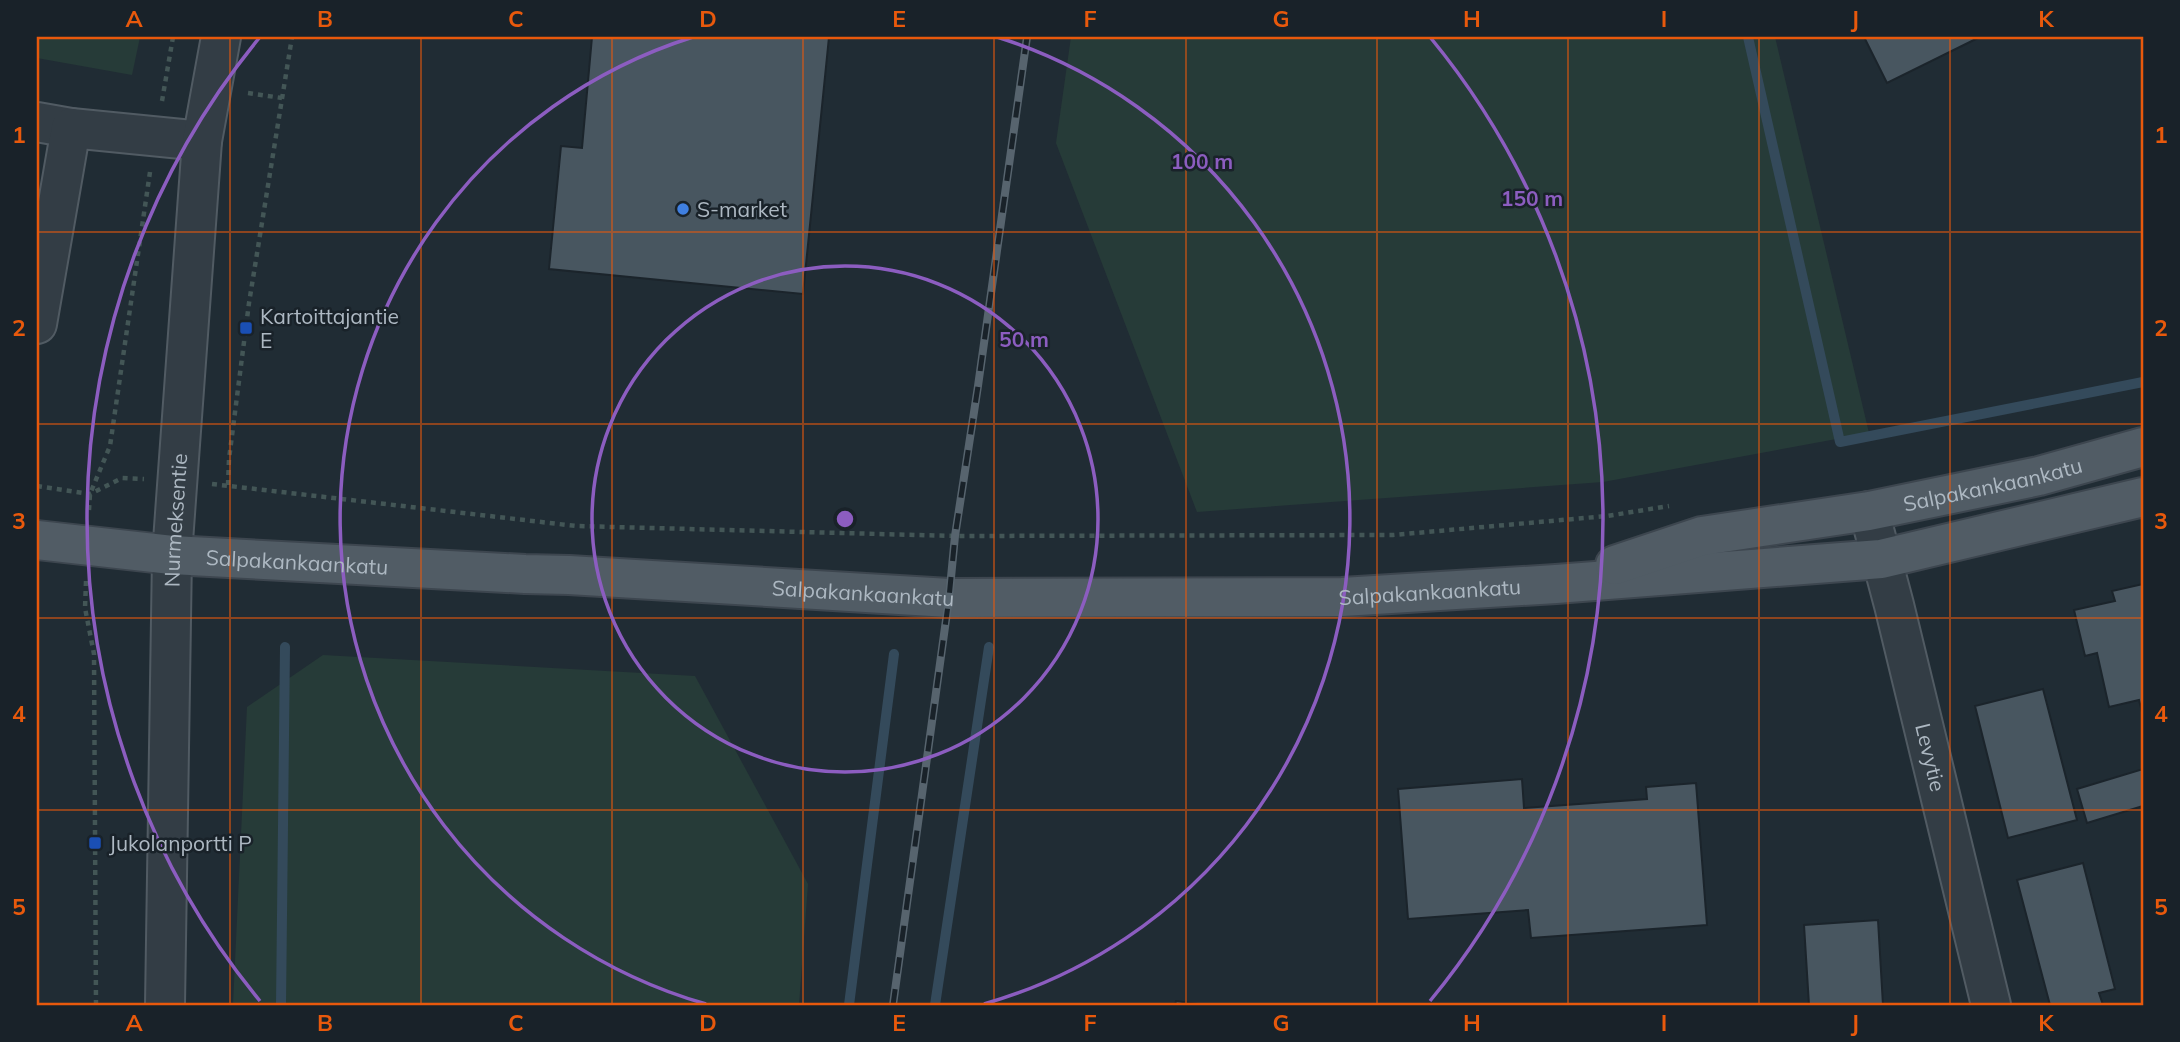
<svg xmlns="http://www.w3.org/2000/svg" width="2180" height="1042" font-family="Mulish,sans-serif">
<rect width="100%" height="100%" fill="#202c34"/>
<!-- green -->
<g fill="#263b38">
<path d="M37,37H140L132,75L37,58Z"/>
<path d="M1071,37H1775L1869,433L1603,482L1197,512L1056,143Z"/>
<path d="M323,655L695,676L808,884L799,1005H233L247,707Z"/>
</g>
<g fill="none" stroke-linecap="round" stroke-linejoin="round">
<!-- stream -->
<g stroke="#344a5b" stroke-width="10">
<path d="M1748,37L1840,442L2143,382"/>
<path d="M281,1005L285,647"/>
<path d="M849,1005L894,654"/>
<path d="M935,1005L989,647"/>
</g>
</g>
<!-- building -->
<g fill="#485660" stroke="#1b242b" stroke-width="2">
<path d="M592,37H829L803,294L549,269L561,146L582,148Z"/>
<path d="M1864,37H1980L1887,83Z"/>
<path d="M2143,584V712H2142L2139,700L2109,707L2097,653L2085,656L2074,610L2115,601L2112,591Z"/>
<path d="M2043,689L2077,820L2008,838L1975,706Z"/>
<path d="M2143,769V806L2087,823L2077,789Z"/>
<path d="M1522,779L1524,808L1647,799L1646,787L1696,783L1707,925L1531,938L1528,910L1408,919L1398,789Z"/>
<path d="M2083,863L2115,989L2099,993L2103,1005H2050L2017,880Z"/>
<path d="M1878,920L1883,1005H1809L1804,925Z"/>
<path d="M1176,1001L1204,1005H1175Z"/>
</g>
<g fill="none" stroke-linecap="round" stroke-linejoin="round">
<defs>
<g id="minor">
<path d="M37,122L71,128"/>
<path d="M37,324L71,128L202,141"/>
<path id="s1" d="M1869,511L1894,605L1991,1005"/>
<path id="s2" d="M165,1005L172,555L202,141L221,37"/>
</g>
<g id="major">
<path id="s3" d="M37,540L172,555L525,574L569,575L949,598L1342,597L1556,584L1881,559L2143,497"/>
<path id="s4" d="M1615,565L1702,536L1869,511L2039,476L2143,447"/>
</g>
</defs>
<!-- minor casing -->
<use href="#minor" stroke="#515b63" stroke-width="42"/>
<!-- major casing -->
<use href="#major" stroke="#3d464f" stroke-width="42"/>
<!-- path -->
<g stroke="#435656" stroke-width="4.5" stroke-dasharray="5 5" stroke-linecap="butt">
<path d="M248,93L282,98"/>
<path d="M162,101L173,37"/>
<path d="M212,484L576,526L955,536L1393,535L1607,516L1669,506"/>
<path d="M228,485L229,459L249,303L292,37"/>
<path d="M37,486L90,494L122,478L144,479"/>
<path d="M89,510L90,494L110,446L150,172"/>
<path d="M86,581L85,608L94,654L96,1005"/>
</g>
<!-- minor -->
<use href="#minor" stroke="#333d45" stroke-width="38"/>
<!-- major -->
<use href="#major" stroke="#515c65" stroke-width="38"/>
<defs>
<path id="rail" d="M893,1005L949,598L955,536L978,386L1027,37"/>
</defs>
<!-- rail casing -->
<use href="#rail" stroke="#57646e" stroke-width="8"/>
<!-- rail -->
<use href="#rail" stroke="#192229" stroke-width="5" stroke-dasharray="16" stroke-linecap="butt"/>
</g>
<!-- grid -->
<path fill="none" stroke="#e8590c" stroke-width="2" stroke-opacity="0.55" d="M230,37V1005M421,37V1005M612,37V1005M803,37V1005M994,37V1005M1186,37V1005M1377,37V1005M1568,37V1005M1759,37V1005M1950,37V1005M37,232H2143M37,424H2143M37,618H2143M37,810H2143"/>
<!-- distance rings -->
<g fill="none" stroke="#8c5dc0" stroke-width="3.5">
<circle cx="845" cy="519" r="253"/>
<path d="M706 1004A505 505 0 0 1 693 37M997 37A505 505 0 0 1 984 1004"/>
<path d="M260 1001A758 758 0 0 1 260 37M1430 37A758 758 0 0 1 1430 1001"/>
</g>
<!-- markers -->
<circle fill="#3f7fe0" stroke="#192229" stroke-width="2.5" cx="683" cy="209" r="7"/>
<g fill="#1a4fb4" stroke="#192229" stroke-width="2.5">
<rect x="239" y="321" width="14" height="14" rx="3.5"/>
<rect x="88" y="836" width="14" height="14" rx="3.5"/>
</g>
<g text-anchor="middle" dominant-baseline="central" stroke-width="5" stroke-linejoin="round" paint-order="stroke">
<!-- poi labels -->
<g font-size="21" fill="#adb8c2" stroke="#192229" text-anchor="start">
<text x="697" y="209">S-market</text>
<text x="260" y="316">Kartoittajantie<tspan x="260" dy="24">E</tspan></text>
<text x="109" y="843">Jukolanportti P</text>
</g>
<!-- street labels -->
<g font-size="21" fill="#adb8c2" stroke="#192229">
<text stroke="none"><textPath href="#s4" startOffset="387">Salpakankaankatu</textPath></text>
<text stroke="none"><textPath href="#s2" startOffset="485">Nurmeksentie</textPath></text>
<text stroke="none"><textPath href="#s3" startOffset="261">Salpakankaankatu</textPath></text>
<text stroke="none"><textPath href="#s3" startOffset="1395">Salpakankaankatu</textPath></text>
<text stroke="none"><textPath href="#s3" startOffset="828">Salpakankaankatu</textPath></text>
<text stroke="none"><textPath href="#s1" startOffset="254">Levytie</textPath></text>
</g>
</g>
<circle cx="845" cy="519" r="10" fill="#8c5dc0" stroke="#192229" stroke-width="3.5"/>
<g font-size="21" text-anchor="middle" font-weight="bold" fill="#8c5dc0" stroke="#192229" stroke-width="5" stroke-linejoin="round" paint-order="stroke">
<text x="1202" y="169">100 m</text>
<text x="1532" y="206">150 m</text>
<text x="1024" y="347">50 m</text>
</g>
<!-- border -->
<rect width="2180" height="1042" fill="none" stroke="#192229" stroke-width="77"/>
<rect x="38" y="38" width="2104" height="966" fill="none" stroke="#e8590c" stroke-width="2.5"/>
<g font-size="23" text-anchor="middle" font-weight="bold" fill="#e8590c">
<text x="134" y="27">A</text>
<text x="325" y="27">B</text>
<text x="516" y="27">C</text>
<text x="708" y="27">D</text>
<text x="899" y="27">E</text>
<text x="1090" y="27">F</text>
<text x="1281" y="27">G</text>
<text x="1472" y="27">H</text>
<text x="1664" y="27">I</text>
<text x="1855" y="27">J</text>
<text x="2046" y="27">K</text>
<text x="19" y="143">1</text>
<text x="2161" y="143">1</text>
<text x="19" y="336">2</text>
<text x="2161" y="336">2</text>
<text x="19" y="529">3</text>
<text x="2161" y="529">3</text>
<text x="19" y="722">4</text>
<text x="2161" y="722">4</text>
<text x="19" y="915">5</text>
<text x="2161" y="915">5</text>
<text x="134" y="1031">A</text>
<text x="325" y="1031">B</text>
<text x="516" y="1031">C</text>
<text x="708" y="1031">D</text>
<text x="899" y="1031">E</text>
<text x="1090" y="1031">F</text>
<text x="1281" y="1031">G</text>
<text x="1472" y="1031">H</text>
<text x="1664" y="1031">I</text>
<text x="1855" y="1031">J</text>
<text x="2046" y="1031">K</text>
</g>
</svg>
